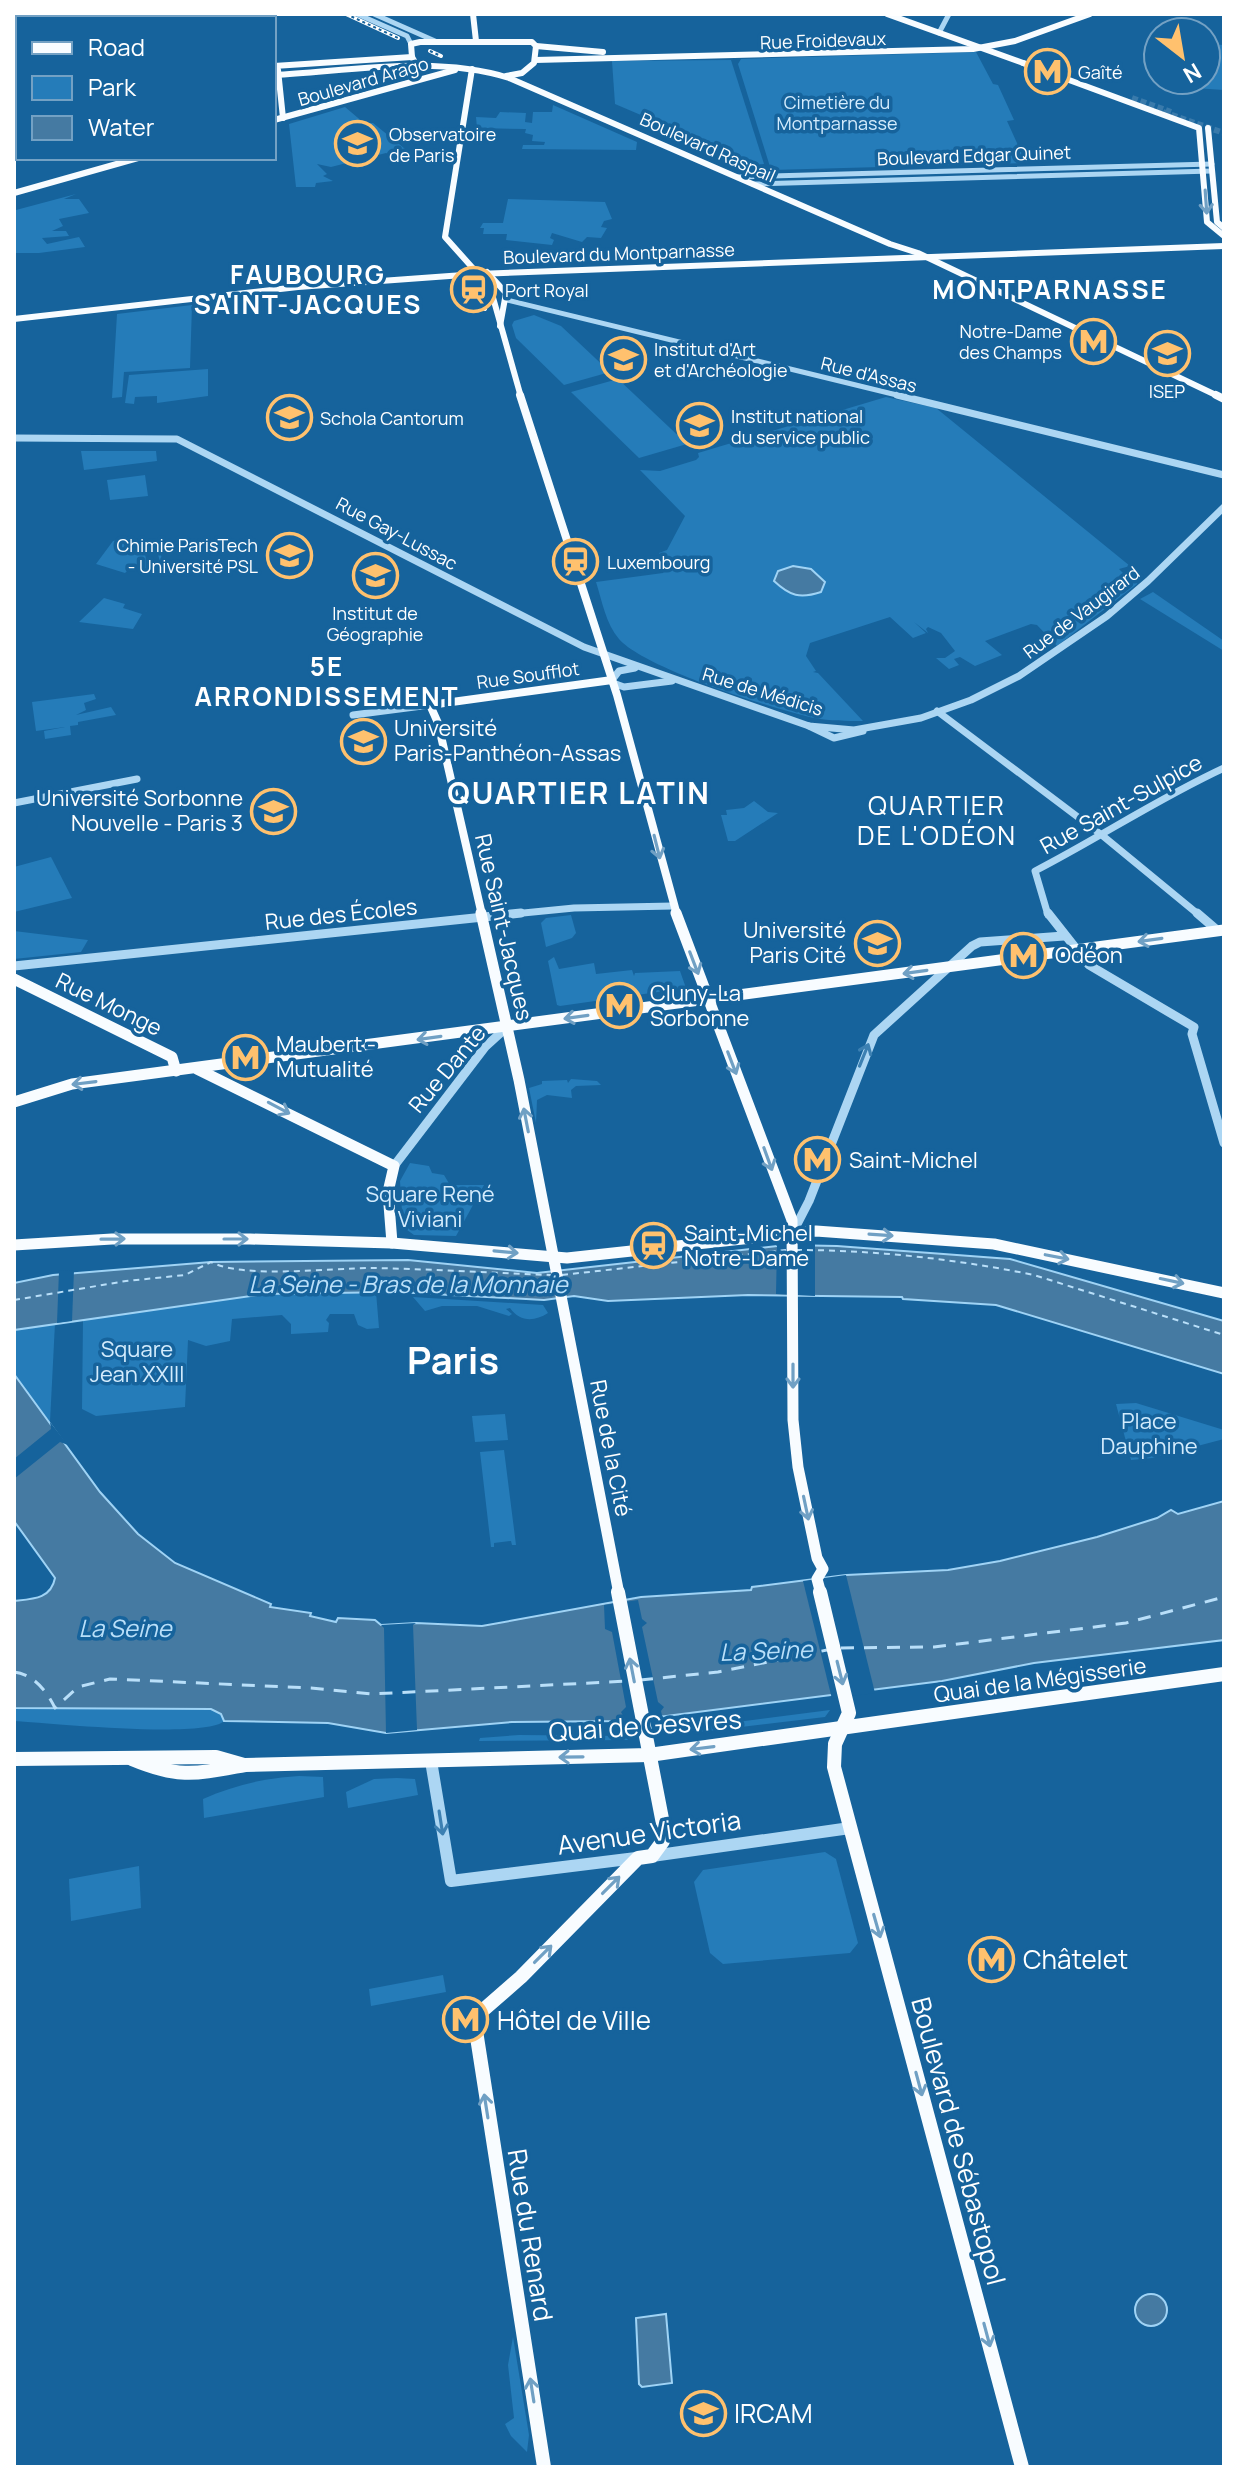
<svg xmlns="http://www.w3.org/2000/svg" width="1238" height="2481" font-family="Manrope,sans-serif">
<rect width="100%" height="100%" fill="#16639c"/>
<!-- green -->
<g fill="#257cb9">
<path d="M1206,44L1224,45V90L1194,88L1193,80H1206Z"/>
<path d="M976,52L993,84L998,85L1014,120L1007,121L1026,163L771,170L738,64L741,59Z"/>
<path d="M731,60L764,164L758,165L615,104L612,61Z"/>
<path d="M553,105L637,142L636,150L522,149L523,145H544L545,142L532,141L533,135L525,133L526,129L477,128L476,117L496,118L500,112L526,113L525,122L532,123L533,112H552Z"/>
<path d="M345,107L364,123H373L410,153L394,157L386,153L331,167L317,164L327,174L323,176L333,181L316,183L315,187H296L289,124Z"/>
<path d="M76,194L64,199H79L89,213L59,219L63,226L52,231H66L69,236L42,238L47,244L79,237L85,247L39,253H14L16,210Z"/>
<path d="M508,199L605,202L612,219L604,221L601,227L607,228L601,238L587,237L582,242L552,233L550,238L554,240L552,245L506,240L507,234H483L484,228H480L483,223H503Z"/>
<path d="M192,305L190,368L124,372L122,397L112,398L117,314Z"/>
<path d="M534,315L561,326L610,372L564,385L516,338L512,325L514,321Z"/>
<path d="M208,369V396L157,403V396L135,397L134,404L125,403L129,375Z"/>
<path d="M618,379L687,444L639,458L571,392Z"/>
<path d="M886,397L936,408L1130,566L1119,569L1133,583H1137L1135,576L1139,573L1137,584L1057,646L1037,625L1031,624L985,641L1002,655L975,666L960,657L954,659L959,665L949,669L936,658H945L955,651L941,633L928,627L926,629L928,633L914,622L926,633L913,638L890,617L810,643L806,656L816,671L813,672L818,673L863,721C847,721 830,721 814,718C773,709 644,668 619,639C606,624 602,601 596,582L663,573L668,564L659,553L667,550L685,516L640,470L660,471L696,460L699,457L698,453Z"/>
<path d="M81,451H156L157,461L84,470Z"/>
<path d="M145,475L148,496L110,500L107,480Z"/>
<path d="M124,538L125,551H139V555L145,554L148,569L161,565L157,551L160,550L163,565L152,571L133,565L125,573L96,564L113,541Z"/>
<path d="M1153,592L1224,641V651L1140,599Z"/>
<path d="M104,598L125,604L123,608L142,614L133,629L79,622Z"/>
<path d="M94,694L96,699L84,703L86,710L76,715L111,707L116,715L78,722V725L70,726L71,735L45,739L44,731L65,727L36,731L32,702Z"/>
<path d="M754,801L768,812L778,813L735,841H728L721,815H727L726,810L744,808Z"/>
<path d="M51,857L72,898L14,912V867Z"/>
<path d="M571,915L576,933L572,938L546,947L541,923L546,918Z"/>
<path d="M14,931L88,940L81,952L14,959Z"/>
<path d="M554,957L559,969L594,963L596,974L632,970L634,976L635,973L680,971L686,988L560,1006L557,1005L548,961Z"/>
<path d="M571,1079L597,1081L601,1085L576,1086L571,1090L572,1098L547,1095L537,1100L536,1123L529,1088L542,1084V1081L567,1080L568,1083Z"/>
<path d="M410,1163L429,1166L432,1173L444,1175L450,1185H484L456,1236L414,1235L403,1227L400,1181Z"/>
<path d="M376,1292L379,1328L367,1329L358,1325L354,1314H330L326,1320L329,1323L328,1332L291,1334V1324L282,1315L232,1319L230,1341L206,1346L188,1340L185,1407L96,1416L82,1409L83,1320L250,1295Z"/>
<path d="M413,1297L543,1305L548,1313C534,1322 520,1322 510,1308L506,1309L512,1314L509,1316L477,1306H442L425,1311Z"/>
<path d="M55,1323L50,1422L14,1374V1330Z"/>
<path d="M1136,1403L1224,1430V1439L1152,1458L1131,1460L1116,1404Z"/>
<path d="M505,1414L508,1440L475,1442L472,1416Z"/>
<path d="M504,1450L516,1545H512L511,1541L494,1543V1547H491L480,1452Z"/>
<path d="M14,1708L211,1709L221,1714L224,1721C205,1739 47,1723 14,1721Z"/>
<path d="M830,1710L825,1717L699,1732V1727Z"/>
<path d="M519,1735L625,1736L628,1740L479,1741L480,1738Z"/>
<path d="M299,1776L323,1777L324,1797L204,1818L203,1799C234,1785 265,1778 299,1776Z"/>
<path d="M397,1778L415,1779L418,1795L348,1808L346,1792L374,1779Z"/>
<path d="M825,1852L836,1859L858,1943L850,1953L723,1964L710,1953L694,1882L703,1870Z"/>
<path d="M139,1866L141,1908L71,1921L69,1879Z"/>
<path d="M443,1975L446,1992L371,2006L369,1989Z"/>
<path d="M513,2337L529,2435L527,2452L511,2436L505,2424L514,2418L508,2365Z"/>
</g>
<!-- water -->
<g fill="#457aa2" stroke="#9fd3f5" stroke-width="2">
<path d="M793,566L811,569L825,582L821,592C800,599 790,596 774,581L778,571Z"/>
<path d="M786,1245L837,1246L1010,1259L1224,1321V1374L996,1305L903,1299L902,1297L748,1295L608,1301L574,1296L544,1300L396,1292L265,1294L14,1330V1283L53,1275L211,1262L408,1260L537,1273Z"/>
<path d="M14,1374L100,1492L138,1534L175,1563L271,1604L270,1607L311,1613L310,1616L336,1622L338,1618L375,1620L381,1625L416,1623L482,1626L641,1597L751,1590L752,1587L846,1575L948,1570L1000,1561L1097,1537L1157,1518L1171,1510L1178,1514L1224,1501V1640L1034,1663L942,1681L627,1721L512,1722L386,1733L328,1723L224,1721L221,1714L211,1709L14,1708V1601C33,1599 51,1599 55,1578L14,1521Z"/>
<circle cx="1151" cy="2310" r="16"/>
<path d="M666,2314L672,2383L642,2387L639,2384L636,2318Z"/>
</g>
<!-- pier -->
<g fill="#16639c">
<path d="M818,1242L815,1244V1296L776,1294L777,1246L774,1243Z"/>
<path d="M74,1270L72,1321L57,1323L59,1271Z"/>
<path d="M50,1422L68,1445L60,1442L14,1479V1459L51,1429Z"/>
<path d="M846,1575L875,1693L832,1699L803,1581Z"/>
<path d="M638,1600L642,1619L647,1623L642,1627L658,1702L664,1707L661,1711L663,1720L628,1725L621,1712L626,1707L612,1632L605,1629L604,1605Z"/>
<path d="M416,1623L413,1625L417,1730L386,1733L384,1628L381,1625Z"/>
</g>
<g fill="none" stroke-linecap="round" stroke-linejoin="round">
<!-- ferry-far1 -->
<g stroke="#b9dff9" stroke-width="2" stroke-dasharray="6 5" stroke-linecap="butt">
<path d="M796,1250C876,1250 955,1259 1034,1275L1224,1335"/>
<path d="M562,1275L786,1250"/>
<path d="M14,1300L126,1281L185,1275L211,1262C243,1279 331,1268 371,1268C431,1269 491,1273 551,1275"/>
</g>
<!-- ferry -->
<g stroke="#b9dff9" stroke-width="3" stroke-dasharray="13 10" stroke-linecap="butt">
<path d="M841,1648L934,1647L1126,1623L1224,1597"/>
<path d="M14,1672C33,1674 47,1691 55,1708L78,1687L110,1679L311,1688L372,1694L629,1681"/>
<path d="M640,1680L718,1672L827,1650"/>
</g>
<!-- major-tunnel -->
<g stroke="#397aab" stroke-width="6" stroke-dasharray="6 3" stroke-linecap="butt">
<path d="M1132,98L1171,112"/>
<path d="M1163,112L1224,133"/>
</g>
<!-- minor-far3 -->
<g stroke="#acd6f3" stroke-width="5">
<path d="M357,14L407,36L411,44"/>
<path d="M374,14L435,41"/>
<path d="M939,33L949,14"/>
<path d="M737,177L1212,164"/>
<path d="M752,184L1212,171"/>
<path d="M507,300L905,397"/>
</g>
<!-- minor-far2 -->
<g stroke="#acd6f3" stroke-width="7">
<path d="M897,395L1224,475"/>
<path d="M14,438L177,439L584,647L809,726L854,730L921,718L971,700L1019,676L1107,616L1148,581L1224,507"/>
<path d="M612,680L619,671L635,668"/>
<path d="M613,683L624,687L672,681"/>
<path d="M937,711L1103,836L1199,915"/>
<path d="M353,715L430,705"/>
<path d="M809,726L834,738L863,731"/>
<path d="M14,803L137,779"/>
<path d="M502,915L574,908L673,906"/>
<path d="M1048,915L1035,871C1099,838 1159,798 1224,768"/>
</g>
<!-- minor-far1 -->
<g stroke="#acd6f3" stroke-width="9">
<path d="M1048,913L1089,965L1194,1027L1192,1034L1224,1143"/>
<path d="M1197,913L1218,931"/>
<path d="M14,966L521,913"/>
<path d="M394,1166L485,1047L507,1027"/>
<path d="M793,1232L809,1201L874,1035L972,946L980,942L1064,936"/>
</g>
<!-- minor -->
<g stroke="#acd6f3" stroke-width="12">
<path d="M431,1761L451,1881L636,1858"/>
<path d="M652,1856L850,1828"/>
</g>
<!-- major-far3 -->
<g stroke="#f8fcff" stroke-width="6">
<path d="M473,14L476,41"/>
<path d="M887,14L1026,64"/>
<path d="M536,46L603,52"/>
<path d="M535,60L973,49L1015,41L1090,14"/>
<path d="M1023,63L1199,128L1207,222L1224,236"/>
<path d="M274,66L412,57"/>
<path d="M417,66L412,57L411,44L420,42H532L536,46L534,63L522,73L506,76"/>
<path d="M472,69L445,237L487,284L492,294L521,397"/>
<path d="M278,70L283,118"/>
<path d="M274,75C350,71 435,55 509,78L890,244L918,253L1220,397"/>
<path d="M14,81H18"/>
<path d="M14,90H18"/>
<path d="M274,120L455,70"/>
<path d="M1208,128L1217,222L1224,228"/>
<path d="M14,193L138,158"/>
<path d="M487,272L506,293L500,326"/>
<path d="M14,319L298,287L477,274L1224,246"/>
</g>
<!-- major-far2 -->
<g stroke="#f8fcff" stroke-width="8">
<path d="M520,395L617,695L677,915"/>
<path d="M1216,395L1224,399"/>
<path d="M482,915L438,723L430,705L612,680"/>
</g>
<!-- major-far1 -->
<g stroke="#f8fcff" stroke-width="11">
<path d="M481,913L519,1080L619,1594"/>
<path d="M676,913L792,1220L793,1420L798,1467L817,1558L823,1569L817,1579L821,1594"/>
<path d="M14,979L172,1057L176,1071"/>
<path d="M197,1069L394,1166L388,1192L392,1243"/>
<path d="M14,1102L72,1084L1224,930"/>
<path d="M14,1245L112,1239H250L392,1243L567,1258L816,1231L994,1244L1224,1293"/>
</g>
<!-- major -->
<g stroke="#f8fcff" stroke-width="14">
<path d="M820,1592L849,1713L835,1744L834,1767L1022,2467"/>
<path d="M14,1759L216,1757L244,1765"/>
<path d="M132,1759C180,1779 196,1774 245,1765L649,1755L1224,1674"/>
<path d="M544,2467L474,2018L521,1977L638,1858L652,1856L663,1841L664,1829L618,1592"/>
</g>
<defs>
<g id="rail">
<path d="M346,14L398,38"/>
<path d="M430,51L441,56"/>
<path d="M14,86H18"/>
<path d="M473,290L485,309"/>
</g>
</defs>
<!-- rail casing -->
<use href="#rail" stroke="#fff" stroke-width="4"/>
<!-- rail -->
<use href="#rail" stroke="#16639c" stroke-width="2" stroke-dasharray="3" stroke-linecap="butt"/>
</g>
<!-- one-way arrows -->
<defs><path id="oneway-shaft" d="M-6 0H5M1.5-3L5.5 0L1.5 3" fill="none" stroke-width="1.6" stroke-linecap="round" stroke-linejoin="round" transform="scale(2)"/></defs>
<g stroke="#70a0c4">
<use href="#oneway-shaft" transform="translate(1206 202) rotate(86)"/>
<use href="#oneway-shaft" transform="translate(657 847) rotate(76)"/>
<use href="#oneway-shaft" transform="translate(1150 940) rotate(172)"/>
<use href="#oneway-shaft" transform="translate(694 963) rotate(69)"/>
<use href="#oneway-shaft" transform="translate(915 972) rotate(172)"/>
<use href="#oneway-shaft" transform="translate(576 1017) rotate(172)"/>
<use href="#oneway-shaft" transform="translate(429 1038) rotate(172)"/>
<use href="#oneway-shaft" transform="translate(732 1063) rotate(69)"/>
<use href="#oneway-shaft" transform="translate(84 1083) rotate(173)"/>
<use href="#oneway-shaft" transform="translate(279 1108) rotate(28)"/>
<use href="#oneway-shaft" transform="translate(526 1120) rotate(-101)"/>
<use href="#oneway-shaft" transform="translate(768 1159) rotate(70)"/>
<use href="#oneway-shaft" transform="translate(881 1235) rotate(4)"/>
<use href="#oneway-shaft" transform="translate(113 1239) rotate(-1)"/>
<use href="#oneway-shaft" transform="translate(236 1239)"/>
<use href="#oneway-shaft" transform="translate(506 1252) rotate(5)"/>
<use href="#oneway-shaft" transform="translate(1057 1257) rotate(11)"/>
<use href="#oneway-shaft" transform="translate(1172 1281) rotate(12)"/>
<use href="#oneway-shaft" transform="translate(793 1376) rotate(90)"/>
<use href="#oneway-shaft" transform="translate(806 1508) rotate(78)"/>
<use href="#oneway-shaft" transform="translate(632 1670) rotate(-101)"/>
<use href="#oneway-shaft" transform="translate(840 1673) rotate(76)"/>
<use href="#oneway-shaft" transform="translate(702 1748) rotate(173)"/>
<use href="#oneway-shaft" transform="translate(571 1757) rotate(179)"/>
<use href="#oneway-shaft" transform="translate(611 1885) rotate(-45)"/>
<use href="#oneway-shaft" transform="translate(877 1926) rotate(74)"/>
<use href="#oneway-shaft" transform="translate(543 1954) rotate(-45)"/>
<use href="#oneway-shaft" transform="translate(919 2084) rotate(75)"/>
<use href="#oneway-shaft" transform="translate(486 2106) rotate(-99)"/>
<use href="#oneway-shaft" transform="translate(987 2335) rotate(75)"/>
<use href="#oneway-shaft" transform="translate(532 2390) rotate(-99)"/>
</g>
<g stroke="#3c80b2">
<use href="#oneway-shaft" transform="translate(864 1055) rotate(-68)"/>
<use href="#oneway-shaft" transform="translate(441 1823) rotate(81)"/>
</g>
<!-- icons -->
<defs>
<symbol id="metro-ring" viewBox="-11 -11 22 22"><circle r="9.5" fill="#16639c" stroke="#ffc16e" stroke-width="1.5"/><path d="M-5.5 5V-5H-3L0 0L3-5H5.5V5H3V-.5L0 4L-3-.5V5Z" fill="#ffc16e"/></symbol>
<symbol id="university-ring" viewBox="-11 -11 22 22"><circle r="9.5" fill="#16639c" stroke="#ffc16e" stroke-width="1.5"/><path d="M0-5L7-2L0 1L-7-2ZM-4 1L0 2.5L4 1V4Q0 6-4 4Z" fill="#ffc16e"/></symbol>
<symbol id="station-ring" viewBox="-11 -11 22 22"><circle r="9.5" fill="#16639c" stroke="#ffc16e" stroke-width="1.5"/><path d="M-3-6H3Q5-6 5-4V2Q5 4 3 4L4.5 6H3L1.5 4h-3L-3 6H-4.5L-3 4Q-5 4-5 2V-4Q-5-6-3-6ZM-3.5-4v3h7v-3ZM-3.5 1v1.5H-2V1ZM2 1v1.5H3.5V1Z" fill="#ffc16e"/></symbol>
</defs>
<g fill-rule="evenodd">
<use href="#metro-ring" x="1022" y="46" width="51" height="51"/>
<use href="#university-ring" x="332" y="118" width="51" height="51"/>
<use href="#station-ring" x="448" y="264" width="51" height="51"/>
<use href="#metro-ring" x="1068" y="316" width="51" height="51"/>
<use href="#university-ring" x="1142" y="328" width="51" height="51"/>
<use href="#university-ring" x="598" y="334" width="51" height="51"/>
<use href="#university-ring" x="264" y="392" width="51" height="51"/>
<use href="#university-ring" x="674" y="400" width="51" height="51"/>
<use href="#university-ring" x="264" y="530" width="51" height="51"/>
<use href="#station-ring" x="550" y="536" width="51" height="51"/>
<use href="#university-ring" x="350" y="550" width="51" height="51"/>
<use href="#university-ring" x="338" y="716" width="51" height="51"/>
<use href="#university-ring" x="248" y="786" width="51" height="51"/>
<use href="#university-ring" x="852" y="918" width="51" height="51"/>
<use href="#metro-ring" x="998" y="930" width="51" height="51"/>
<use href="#metro-ring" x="594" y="980" width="51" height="51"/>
<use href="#metro-ring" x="220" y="1032" width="51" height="51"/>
<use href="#metro-ring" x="792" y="1134" width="51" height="51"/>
<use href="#station-ring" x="628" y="1220" width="51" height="51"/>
<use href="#metro-ring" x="966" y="1934" width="51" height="51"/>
<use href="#metro-ring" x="440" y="1994" width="51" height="51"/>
<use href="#university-ring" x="678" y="2388" width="51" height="51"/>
</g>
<g text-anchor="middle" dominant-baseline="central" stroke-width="7" stroke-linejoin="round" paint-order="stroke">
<!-- far-street labels -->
<g font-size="18" fill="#fff" stroke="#16639c">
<text transform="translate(823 40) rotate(-2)">Rue Froidevaux</text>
<text transform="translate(363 81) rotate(-16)">Boulevard Arago</text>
<text transform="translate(708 147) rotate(24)">Boulevard Raspail</text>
<text transform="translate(974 155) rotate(-2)">Boulevard Edgar Quinet</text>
<text transform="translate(619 253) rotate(-2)">Boulevard du Montparnasse</text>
<text transform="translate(869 374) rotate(14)">Rue d'Assas</text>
<text transform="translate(397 533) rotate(28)">Rue Gay-Lussac</text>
<text transform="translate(1081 612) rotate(-37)">Rue de Vaugirard</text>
<text transform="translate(528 675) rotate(-8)">Rue Soufflot</text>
<text transform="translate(763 691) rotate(17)">Rue de Médicis</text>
</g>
<!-- far-poi labels -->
<g font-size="18" fill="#fff" stroke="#16639c" text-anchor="start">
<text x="1078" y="72">Gaîté</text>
<text x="389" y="134">Observatoire<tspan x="389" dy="21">de Paris</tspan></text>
<text x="505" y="290">Port Royal</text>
<text x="1062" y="331" text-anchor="end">Notre-Dame<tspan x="1062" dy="21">des Champs</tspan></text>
<text x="654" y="349">Institut d'Art<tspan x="654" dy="21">et d'Archéologie</tspan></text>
<text x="1167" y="391" text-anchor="middle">ISEP</text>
<text x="731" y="416">Institut national<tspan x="731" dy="21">du service public</tspan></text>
<text x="320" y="418">Schola Cantorum</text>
<text x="258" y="545" text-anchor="end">Chimie ParisTech<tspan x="258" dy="21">- Université PSL</tspan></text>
<text x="607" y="562">Luxembourg</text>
<text x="375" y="613" text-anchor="middle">Institut de<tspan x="375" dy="21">Géographie</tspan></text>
</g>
<!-- far-park labels -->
<g font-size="18" fill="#d4ecfd" stroke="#16639c">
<text x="837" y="102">Cimetière du<tspan x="837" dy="21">Montparnasse</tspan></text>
</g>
<!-- poi labels -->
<g font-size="22" fill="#fff" stroke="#16639c" text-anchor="start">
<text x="394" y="728">Université<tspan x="394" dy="25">Paris-Panthéon-Assas</tspan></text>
<text x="243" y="798" text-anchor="end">Université Sorbonne<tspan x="243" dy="25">Nouvelle - Paris 3</tspan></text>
<text x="846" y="930" text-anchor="end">Université<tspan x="846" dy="25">Paris Cité</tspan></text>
<text x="1055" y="955">Odéon</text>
<text x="650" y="993">Cluny-La<tspan x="650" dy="25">Sorbonne</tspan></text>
<text x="276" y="1044">Maubert -<tspan x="276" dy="25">Mutualité</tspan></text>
<text x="849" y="1160">Saint-Michel</text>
<text x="684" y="1233">Saint-Michel<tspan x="684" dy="25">Notre-Dame</tspan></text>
</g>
<!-- street labels -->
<g font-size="22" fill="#fff" stroke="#16639c">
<text transform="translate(1121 804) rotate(-29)">Rue Saint-Sulpice</text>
<text transform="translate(341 914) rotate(-6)">Rue des Écoles</text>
<text transform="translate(504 927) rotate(77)">Rue Saint-Jacques</text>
<text transform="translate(109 1004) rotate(26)">Rue Monge</text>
<text transform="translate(447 1069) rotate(-50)">Rue Dante</text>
<text transform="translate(611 1448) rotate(79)">Rue de la Cité</text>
<text transform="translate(1040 1680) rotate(-8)">Quai de la Mégisserie</text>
</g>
<!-- park labels -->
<g font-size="22" fill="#d4ecfd" stroke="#16639c">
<text x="430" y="1194">Square René<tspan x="430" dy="25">Viviani</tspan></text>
<text x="137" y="1349">Square<tspan x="137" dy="25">Jean XXIII</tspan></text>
<text x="1149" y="1421">Place<tspan x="1149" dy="25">Dauphine</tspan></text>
</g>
<!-- water labels -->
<g font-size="24" font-style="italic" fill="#b9dff9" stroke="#16639c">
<text x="408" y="1283">La Seine - Bras de la Monnaie</text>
<text x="125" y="1627">La Seine</text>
<text transform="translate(766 1650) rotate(-2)">La Seine</text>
</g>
<!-- far-district labels -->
<g font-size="26" font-weight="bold" letter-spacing="2" fill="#fff" stroke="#16639c">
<text x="308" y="274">FAUBOURG<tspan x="308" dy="30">SAINT-JACQUES</tspan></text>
<text x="1050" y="289">MONTPARNASSE</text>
<text x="327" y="666">5E<tspan x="327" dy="30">ARRONDISSEMENT</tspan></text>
</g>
<!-- quarter labels -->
<g font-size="26" letter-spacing="2" fill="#fff" stroke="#16639c">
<text x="937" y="805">QUARTIER<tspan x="937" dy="30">DE L'ODÉON</tspan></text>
</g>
<!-- near-street labels -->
<g font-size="26" fill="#fff" stroke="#16639c">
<text transform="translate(645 1725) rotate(-4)">Quai de Gesvres</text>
<text transform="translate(649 1832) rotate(-8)">Avenue Victoria</text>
<text transform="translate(959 2141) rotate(75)">Boulevard de Sébastopol</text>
<text transform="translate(531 2235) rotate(81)">Rue du Renard</text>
</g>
<!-- near-poi labels -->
<g font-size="26" fill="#fff" stroke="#16639c" text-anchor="start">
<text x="1023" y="1959">Châtelet</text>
<text x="497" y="2020">Hôtel de Ville</text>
<text x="734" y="2413">IRCAM</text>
</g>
<!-- district labels -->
<g font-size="30" font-weight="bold" letter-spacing="2" fill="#fff" stroke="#16639c">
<text x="579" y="792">QUARTIER LATIN</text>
</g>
<!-- town labels -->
<g font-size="38" font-weight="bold" fill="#fff" stroke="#16639c">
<text x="453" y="1359">Paris</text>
</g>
</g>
<!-- border -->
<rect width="1238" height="2481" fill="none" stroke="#ffffff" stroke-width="32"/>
<!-- legend -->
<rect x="16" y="16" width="260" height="144" fill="#16639c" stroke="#73a1c4" stroke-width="2"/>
<rect x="32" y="42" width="40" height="12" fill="#f8fcff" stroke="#73a1c4" stroke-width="2"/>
<text x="88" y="56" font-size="24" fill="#ffffff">Road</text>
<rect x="32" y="76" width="40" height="24" fill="#257cb9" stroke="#73a1c4" stroke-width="2"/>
<text x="88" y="96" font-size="24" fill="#ffffff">Park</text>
<rect x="32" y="116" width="40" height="24" fill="#457aa2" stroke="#73a1c4" stroke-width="2"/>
<text x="88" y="136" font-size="24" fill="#ffffff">Water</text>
<!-- north arrow -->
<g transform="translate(1182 56) rotate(149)"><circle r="38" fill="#16639c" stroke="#73a1c4" stroke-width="2"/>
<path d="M0-6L14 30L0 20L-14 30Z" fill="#ffc16e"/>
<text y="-12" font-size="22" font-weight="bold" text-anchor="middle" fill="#ffffff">N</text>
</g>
</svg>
